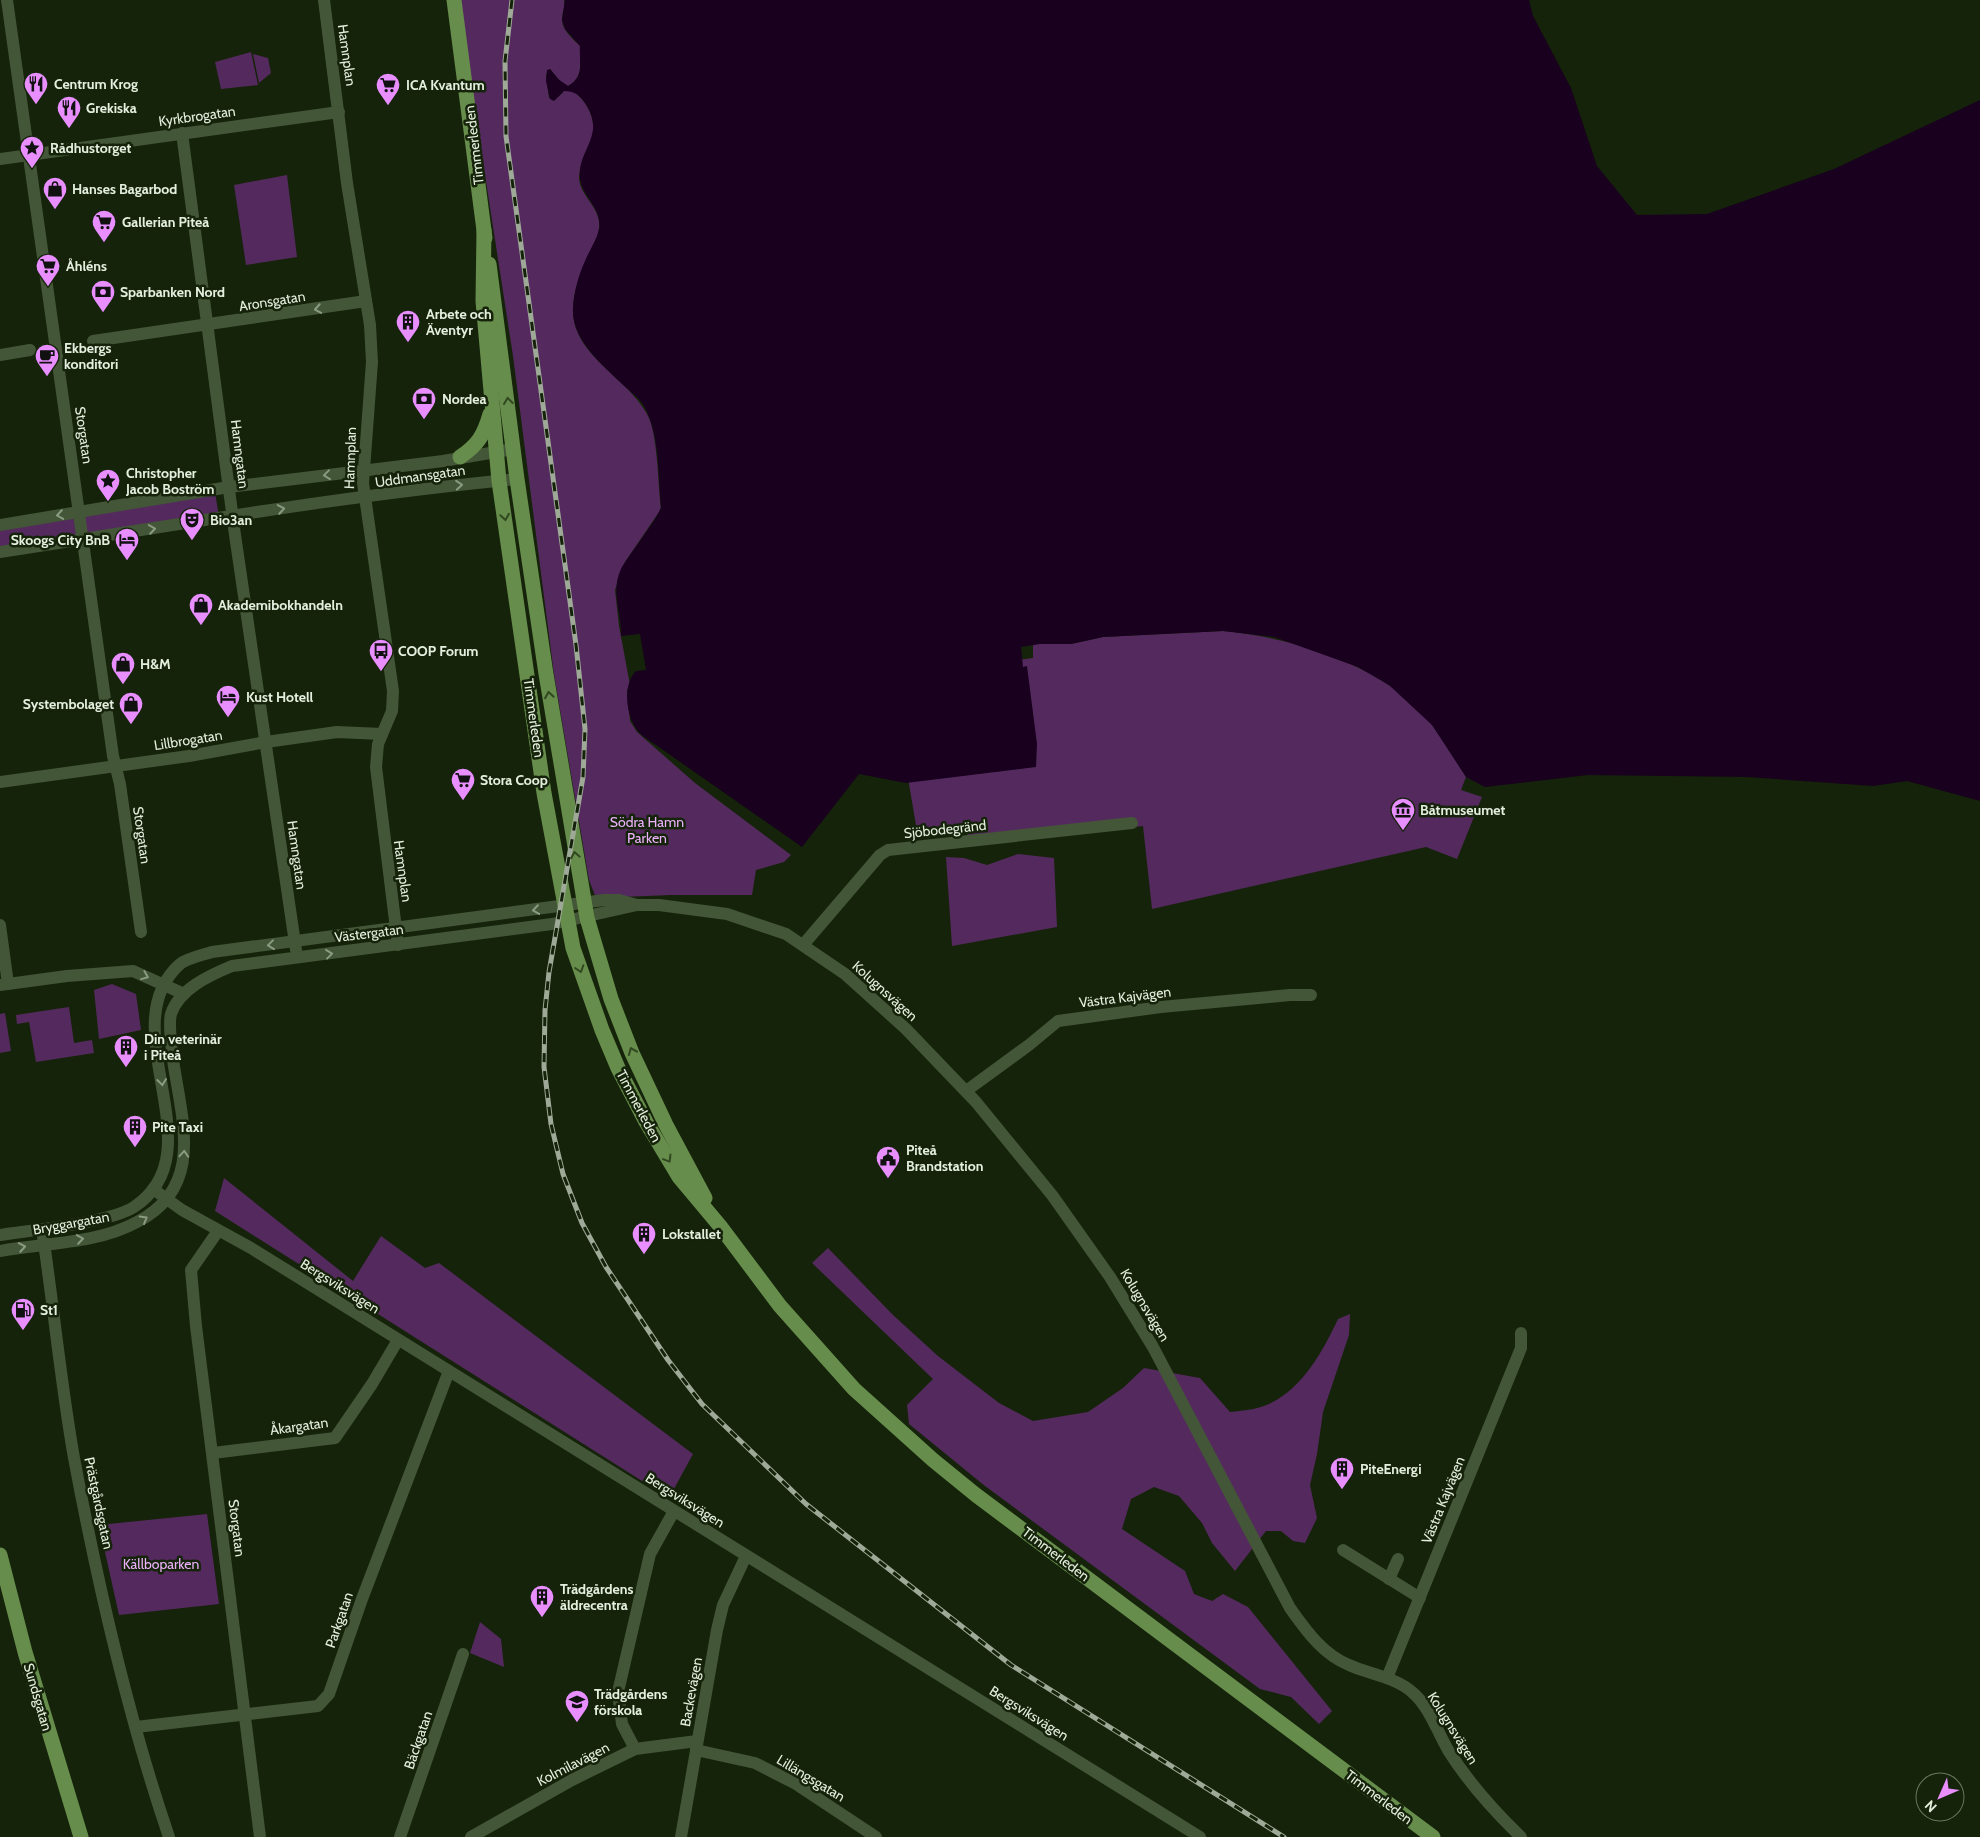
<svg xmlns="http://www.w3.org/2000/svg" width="1980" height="1837" font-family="Cabin,sans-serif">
<rect width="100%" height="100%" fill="#15230a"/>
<!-- green -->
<g fill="#542a5e">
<path d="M458,0H564C565,8 562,12 562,20C562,30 573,39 580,46C579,63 585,76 568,86L561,82L550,69L546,75L549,98L558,97L564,91H573C587,101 597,120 592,138C589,151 580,163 579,177C579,196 602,208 599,228C595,256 572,279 573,311C573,356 630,379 648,416C658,436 658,486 661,509L625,562L615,590L619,626L630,685L627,690L630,721L637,732L695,783L791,855L784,862L756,870L752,895H671L596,898L589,880L554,674L513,356Z"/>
<path d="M251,52L258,85L221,89L215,62Z"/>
<path d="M253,54L268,58L271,73L259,83Z"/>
<path d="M287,175L297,257L246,265L234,185Z"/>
<path d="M215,492L219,517L0,550V527Z"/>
<path d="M1223,631C1295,638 1388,666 1433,726C1445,742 1455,760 1466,777L1461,790L1482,797L1457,859L1426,847L1152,909L1143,826L969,846L967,832L918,837L908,778L1018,660L1033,658V644H1071L1103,637Z"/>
<path d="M1018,854L1054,858L1057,927L952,946L946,857L964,858L987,865Z"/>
<path d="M112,984L136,994L141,1030L99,1039L94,990Z"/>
<path d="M69,1007L74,1043L92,1040L94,1053L36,1062L29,1022L17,1024L16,1015Z"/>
<path d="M5,1013L11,1051L0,1053V1014Z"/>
<path d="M224,1178L353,1281L381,1236L425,1268L439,1263L693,1454L669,1498L215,1211Z"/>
<path d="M828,1248L893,1315L938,1356L999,1403L1033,1421L1088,1412L1123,1388L1144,1368L1200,1378L1230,1412C1240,1411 1251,1410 1261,1407C1300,1394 1322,1353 1338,1319L1350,1314L1349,1335L1323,1412L1317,1454L1310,1485L1317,1518L1305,1543L1293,1541L1281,1531H1266L1235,1571L1212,1543L1202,1523L1179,1496L1154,1487L1131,1499L1122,1529L1185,1571L1194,1594L1212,1601L1223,1594L1248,1607L1332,1711L1319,1724L1291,1697L1260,1689L985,1486L909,1424L907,1405L933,1379L812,1263Z"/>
<path d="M207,1514L219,1604L119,1615L99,1525Z"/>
<path d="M480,1622L501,1639L504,1667L470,1653Z"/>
</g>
<!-- water -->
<path fill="#18001e" d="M565,0H1529L1533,16L1571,88L1597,166L1637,215L1707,214L1834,169L1980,100V801L1907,781L1873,786L1747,777L1588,775L1485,787L1466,777L1432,725L1389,685L1358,667L1274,637L1223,631L1103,637L1071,644H1040L1021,647L1023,667L1027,666L1037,744L1036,767L906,783L859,774L802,847L643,736C626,723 621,686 636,671L646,670L640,634L621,636C622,613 610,592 621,569C627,557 661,515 661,506C658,474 660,435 644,406C641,400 634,395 629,390C607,369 571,341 573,308C574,292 578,276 585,261C589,251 596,241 599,230C603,208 582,197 580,178C577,150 607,135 585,103C580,95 574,91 564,91L554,101L550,99L546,81L547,70L550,69L558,79L568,86C585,76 579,63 580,46L565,29L562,20Z"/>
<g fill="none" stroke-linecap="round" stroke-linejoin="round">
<!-- minor -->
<g stroke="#435637" stroke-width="12">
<path d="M7,0L113,756L120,784L141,932"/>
<path d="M324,0L347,183L370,325L372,362L363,483L393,691L392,711L378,744L376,767L398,945"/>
<path d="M182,133L235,535L296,950"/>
<path d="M0,159L339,112"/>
<path d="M93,341L366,301"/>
<path d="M0,355L30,350"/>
<path d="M0,525L229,487L443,461L514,449"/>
<path d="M0,552C172,526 344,495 517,479"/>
<path d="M0,782L189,756L266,742L337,732L382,734"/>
<path d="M0,925L8,984"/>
<path d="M803,945L880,855L888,850L1132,823"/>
<path d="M0,985L67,976L133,971L184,994"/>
<path d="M966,1091L1029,1045L1058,1021L1161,1007L1290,995H1311"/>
<path d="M153,1189L182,1210L251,1248L1200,1837"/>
<path d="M218,1231L191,1270L196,1326L260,1837"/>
<path d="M0,1235C32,1230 109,1223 134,1207C219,1151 109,1027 180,964C188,958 203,955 212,952L604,900H619L637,905"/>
<path d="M43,1236C54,1310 61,1385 74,1458C98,1586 127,1714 169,1837"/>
<path d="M0,1251C45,1243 97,1244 137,1222C205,1187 182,1121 173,1060C172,1049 168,1025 171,1014C179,989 210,975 232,966L552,924L637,905H659L727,914L786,934L845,974L906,1029L976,1102L1052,1195L1110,1277L1153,1347L1290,1608C1306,1630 1322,1654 1349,1665C1369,1674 1395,1677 1412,1692C1429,1706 1437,1731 1448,1750C1468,1782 1493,1810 1521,1837"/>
<path d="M213,1453L335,1438L372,1384L398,1340"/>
<path d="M1343,1550L1420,1598"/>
<path d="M1389,1579L1398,1559"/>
<path d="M1387,1678L1521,1348V1333"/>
<path d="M136,1727L318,1706L329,1694L362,1599L449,1371"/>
<path d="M635,1749L622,1724L618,1692L650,1554L674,1511"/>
<path d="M696,1750L755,1763L796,1784L876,1837"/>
<path d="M400,1837L463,1654"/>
<path d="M471,1837L572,1780L635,1749L697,1741"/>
<path d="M681,1837L717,1630L723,1605L746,1556"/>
</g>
<!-- major -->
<g stroke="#668d4b" stroke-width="15">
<path d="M454,0L485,238"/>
<path d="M484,230L483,301L499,481L544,793L573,948L602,1030L618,1068L646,1122L679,1177L720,1226L780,1306L854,1389L933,1460L976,1495L1433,1837"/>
<path d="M489,264L517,479L546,674L587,918L611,999L632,1053L666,1125L705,1198"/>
<path d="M460,457C478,445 484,435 490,414"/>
<path d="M0,1555L25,1652L81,1837"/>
</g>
<defs>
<path id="rail" d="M512,0L505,61L506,136L576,645L585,729L583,777L549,972L545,1010L544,1067L551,1124L563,1174L582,1223L606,1267L668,1360L702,1404L806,1504L1011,1665L1284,1837"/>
</defs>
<!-- rail casing -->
<use href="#rail" stroke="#9eaa97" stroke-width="5"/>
<!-- rail -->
<use href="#rail" stroke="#15230a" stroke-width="3" stroke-dasharray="9" stroke-linecap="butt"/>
</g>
<!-- one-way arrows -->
<defs><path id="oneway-chevron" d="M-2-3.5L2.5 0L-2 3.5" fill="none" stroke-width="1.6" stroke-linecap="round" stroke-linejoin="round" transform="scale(1.25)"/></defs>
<g stroke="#8b9b82">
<use href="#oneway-chevron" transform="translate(318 309) rotate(170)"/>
<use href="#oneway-chevron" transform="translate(327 475) rotate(173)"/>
<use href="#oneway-chevron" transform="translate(459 485) rotate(-5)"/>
<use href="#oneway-chevron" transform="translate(281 509) rotate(-10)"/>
<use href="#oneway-chevron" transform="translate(60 515) rotate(171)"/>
<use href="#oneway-chevron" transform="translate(152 529) rotate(-9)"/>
<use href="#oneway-chevron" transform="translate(536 910) rotate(172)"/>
<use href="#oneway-chevron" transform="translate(271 945) rotate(173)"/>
<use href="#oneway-chevron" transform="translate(329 954) rotate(-7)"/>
<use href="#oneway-chevron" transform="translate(145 976) rotate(22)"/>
<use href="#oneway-chevron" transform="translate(162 1082) rotate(83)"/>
<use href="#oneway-chevron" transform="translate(184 1154) rotate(-86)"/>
<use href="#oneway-chevron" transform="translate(144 1219) rotate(-30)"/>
<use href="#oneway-chevron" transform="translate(80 1239) rotate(-8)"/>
<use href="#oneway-chevron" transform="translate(22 1247) rotate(-10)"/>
</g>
<g stroke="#314821">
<use href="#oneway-chevron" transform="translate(508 401) rotate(-97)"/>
<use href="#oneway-chevron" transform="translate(505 517) rotate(81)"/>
<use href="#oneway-chevron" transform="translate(549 695) rotate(-99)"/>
<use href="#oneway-chevron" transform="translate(575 855) rotate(-100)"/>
<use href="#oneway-chevron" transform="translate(580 969) rotate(72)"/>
<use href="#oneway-chevron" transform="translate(632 1051) rotate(-112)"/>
<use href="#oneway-chevron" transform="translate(668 1159) rotate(59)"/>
</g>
<!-- icons -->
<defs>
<symbol id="restaurant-pin" viewBox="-11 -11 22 30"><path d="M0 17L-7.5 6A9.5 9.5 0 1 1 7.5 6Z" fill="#e88eff" stroke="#15230a"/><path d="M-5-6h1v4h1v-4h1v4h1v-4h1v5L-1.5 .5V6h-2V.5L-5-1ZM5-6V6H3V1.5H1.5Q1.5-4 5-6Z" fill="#111"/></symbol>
<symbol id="supermarket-pin" viewBox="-11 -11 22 30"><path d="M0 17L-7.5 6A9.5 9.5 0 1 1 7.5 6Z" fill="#e88eff" stroke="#15230a"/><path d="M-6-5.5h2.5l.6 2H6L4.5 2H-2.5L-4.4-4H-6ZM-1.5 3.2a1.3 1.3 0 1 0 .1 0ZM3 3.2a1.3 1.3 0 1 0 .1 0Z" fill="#111"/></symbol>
<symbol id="sight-pin" viewBox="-11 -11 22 30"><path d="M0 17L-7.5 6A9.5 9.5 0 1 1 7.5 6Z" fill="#e88eff" stroke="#15230a"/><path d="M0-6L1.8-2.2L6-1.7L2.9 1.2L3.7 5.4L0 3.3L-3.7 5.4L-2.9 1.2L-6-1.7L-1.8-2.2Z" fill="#111"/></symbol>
<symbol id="shop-pin" viewBox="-11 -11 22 30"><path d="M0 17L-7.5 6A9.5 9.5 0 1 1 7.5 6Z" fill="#e88eff" stroke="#15230a"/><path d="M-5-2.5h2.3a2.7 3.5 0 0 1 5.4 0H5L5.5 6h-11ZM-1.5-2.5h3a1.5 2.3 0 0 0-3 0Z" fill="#111"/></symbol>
<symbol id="bank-pin" viewBox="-11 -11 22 30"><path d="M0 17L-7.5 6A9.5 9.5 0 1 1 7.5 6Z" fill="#e88eff" stroke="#15230a"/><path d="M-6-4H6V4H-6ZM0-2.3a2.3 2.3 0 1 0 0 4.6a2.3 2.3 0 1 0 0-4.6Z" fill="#111"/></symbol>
<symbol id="building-pin" viewBox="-11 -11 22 30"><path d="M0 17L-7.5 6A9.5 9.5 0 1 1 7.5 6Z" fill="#e88eff" stroke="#15230a"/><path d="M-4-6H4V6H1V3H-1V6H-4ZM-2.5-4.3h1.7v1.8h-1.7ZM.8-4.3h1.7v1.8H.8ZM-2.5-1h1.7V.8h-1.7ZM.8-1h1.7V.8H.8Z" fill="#111"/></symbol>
<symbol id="cafe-pin" viewBox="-11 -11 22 30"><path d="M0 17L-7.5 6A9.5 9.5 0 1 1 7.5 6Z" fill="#e88eff" stroke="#15230a"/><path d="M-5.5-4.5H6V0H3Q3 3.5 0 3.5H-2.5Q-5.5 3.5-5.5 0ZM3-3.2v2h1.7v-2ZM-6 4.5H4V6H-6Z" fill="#111"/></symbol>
<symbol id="theatre-pin" viewBox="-11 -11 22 30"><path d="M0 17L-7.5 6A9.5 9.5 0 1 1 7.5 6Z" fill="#e88eff" stroke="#15230a"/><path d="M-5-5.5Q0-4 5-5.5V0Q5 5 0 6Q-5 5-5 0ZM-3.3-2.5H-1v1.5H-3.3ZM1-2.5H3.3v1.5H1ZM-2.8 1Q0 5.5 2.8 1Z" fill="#111"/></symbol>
<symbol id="hotel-pin" viewBox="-11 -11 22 30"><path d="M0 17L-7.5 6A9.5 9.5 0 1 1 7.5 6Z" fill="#e88eff" stroke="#15230a"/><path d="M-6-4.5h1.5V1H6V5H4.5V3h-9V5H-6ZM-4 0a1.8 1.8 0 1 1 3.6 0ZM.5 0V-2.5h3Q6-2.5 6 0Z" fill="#111"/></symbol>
<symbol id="bus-pin" viewBox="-11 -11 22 30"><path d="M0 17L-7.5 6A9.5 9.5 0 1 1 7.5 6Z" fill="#e88eff" stroke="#15230a"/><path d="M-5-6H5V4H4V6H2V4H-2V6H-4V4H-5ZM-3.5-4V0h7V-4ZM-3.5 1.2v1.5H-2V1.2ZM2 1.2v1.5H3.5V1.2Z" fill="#111"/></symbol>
<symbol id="museum-pin" viewBox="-11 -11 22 30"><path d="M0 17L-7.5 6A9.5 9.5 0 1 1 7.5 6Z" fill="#e88eff" stroke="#15230a"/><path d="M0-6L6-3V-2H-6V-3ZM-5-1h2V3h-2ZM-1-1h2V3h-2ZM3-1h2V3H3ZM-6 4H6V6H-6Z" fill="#111"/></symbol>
<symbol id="civic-pin" viewBox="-11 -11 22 30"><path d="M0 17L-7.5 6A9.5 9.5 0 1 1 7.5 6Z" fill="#e88eff" stroke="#15230a"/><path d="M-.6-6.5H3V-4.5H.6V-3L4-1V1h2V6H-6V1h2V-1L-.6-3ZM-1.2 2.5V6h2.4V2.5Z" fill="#111"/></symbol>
<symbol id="fuel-pin" viewBox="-11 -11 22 30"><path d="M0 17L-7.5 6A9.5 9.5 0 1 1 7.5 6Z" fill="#e88eff" stroke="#15230a"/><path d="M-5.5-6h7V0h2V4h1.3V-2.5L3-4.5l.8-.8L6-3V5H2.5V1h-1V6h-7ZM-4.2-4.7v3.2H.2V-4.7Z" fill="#111"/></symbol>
<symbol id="school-pin" viewBox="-11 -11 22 30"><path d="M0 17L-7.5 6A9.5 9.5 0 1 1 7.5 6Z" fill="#e88eff" stroke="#15230a"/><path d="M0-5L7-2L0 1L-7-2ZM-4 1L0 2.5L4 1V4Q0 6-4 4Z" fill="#111"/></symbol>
</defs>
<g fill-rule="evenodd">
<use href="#restaurant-pin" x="22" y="70" width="28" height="38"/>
<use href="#supermarket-pin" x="374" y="71" width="28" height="38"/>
<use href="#restaurant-pin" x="55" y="94" width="28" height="38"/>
<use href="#sight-pin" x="18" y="134" width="28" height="38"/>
<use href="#shop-pin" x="41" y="175" width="28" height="38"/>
<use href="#supermarket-pin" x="90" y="208" width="28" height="38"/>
<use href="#supermarket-pin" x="34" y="252" width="28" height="38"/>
<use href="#bank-pin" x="89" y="278" width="28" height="38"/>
<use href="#building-pin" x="394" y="308" width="28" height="38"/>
<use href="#cafe-pin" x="33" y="342" width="28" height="38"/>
<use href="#bank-pin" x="410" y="385" width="28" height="38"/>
<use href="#sight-pin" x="94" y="467" width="28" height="38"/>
<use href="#theatre-pin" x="178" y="506" width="28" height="38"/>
<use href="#hotel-pin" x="113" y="526" width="28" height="38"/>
<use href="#shop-pin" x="187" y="591" width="28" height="38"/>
<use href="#bus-pin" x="367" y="637" width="28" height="38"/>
<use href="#shop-pin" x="109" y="650" width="28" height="38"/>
<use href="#hotel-pin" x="214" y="683" width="28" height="38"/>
<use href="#shop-pin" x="117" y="690" width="28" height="38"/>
<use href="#supermarket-pin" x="449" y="766" width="28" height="38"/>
<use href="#museum-pin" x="1389" y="796" width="28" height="38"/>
<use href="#building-pin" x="112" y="1033" width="28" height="38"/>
<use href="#building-pin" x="121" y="1113" width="28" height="38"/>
<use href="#civic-pin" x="874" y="1144" width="28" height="38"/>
<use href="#building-pin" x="630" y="1220" width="28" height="38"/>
<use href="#fuel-pin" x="9" y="1296" width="28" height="38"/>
<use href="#building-pin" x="1328" y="1455" width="28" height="38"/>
<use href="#building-pin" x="528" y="1583" width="28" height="38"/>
<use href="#school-pin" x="563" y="1688" width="28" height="38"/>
</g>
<g text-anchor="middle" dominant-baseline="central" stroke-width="5" stroke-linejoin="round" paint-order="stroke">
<!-- street labels -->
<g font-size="14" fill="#e4efde" stroke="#15230a">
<text transform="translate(347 55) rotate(82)">Hamnplan</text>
<text transform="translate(197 116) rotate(-8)">Kyrkbrogatan</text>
<text transform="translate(474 145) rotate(-97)">Timmerleden</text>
<text transform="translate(272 301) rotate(-9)">Aronsgatan</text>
<text transform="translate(84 435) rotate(82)">Storgatan</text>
<text transform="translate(240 454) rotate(83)">Hamngatan</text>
<text transform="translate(350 458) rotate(-88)">Hamnplan</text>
<text transform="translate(420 476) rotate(-8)">Uddmansgatan</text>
<text transform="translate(534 718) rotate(82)">Timmerleden</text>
<text transform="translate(188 740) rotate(-9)">Lillbrogatan</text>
<text transform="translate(945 829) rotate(-6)">Sjöbodegränd</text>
<text transform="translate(142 835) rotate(82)">Storgatan</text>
<text transform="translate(297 855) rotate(82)">Hamngatan</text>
<text transform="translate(403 871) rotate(82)">Hamnplan</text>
<text transform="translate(369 933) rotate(-7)">Västergatan</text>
<text transform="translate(885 991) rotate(42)">Kolugnsvägen</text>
<text transform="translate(1125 997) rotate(-7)">Västra Kajvägen</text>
<text transform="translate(639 1106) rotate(62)">Timmerleden</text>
<text transform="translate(71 1223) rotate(-10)">Bryggargatan</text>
<text transform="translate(340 1286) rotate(32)">Bergsviksvägen</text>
<text transform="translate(1145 1305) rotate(59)">Kolugnsvägen</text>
<text transform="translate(299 1426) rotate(-8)">Åkargatan</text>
<text transform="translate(685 1500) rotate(32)">Bergsviksvägen</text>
<text transform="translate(1443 1500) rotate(-68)">Västra Kajvägen</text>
<text transform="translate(99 1503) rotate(78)">Prästgårdsgatan</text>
<text transform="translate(237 1528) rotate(83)">Storgatan</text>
<text transform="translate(1056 1554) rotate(37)">Timmerleden</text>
<text transform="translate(339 1620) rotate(-71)">Parkgatan</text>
<text transform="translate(691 1692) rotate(-80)">Backevägen</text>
<text transform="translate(38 1697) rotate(74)">Sundsgatan</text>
<text transform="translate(1029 1713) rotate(32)">Bergsviksvägen</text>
<text transform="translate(1453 1728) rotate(58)">Kolugnsvägen</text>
<text transform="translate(418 1740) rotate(-71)">Bäckgatan</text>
<text transform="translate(573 1764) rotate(-27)">Kolmilavägen</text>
<text transform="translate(811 1778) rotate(31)">Lillängsgatan</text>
<text transform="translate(1379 1797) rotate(37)">Timmerleden</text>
</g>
<!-- poi labels -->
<g font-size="14" font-weight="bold" fill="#e4efde" stroke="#15230a" text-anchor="start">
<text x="54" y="84">Centrum Krog</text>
<text x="406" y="85">ICA Kvantum</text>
<text x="86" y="108">Grekiska</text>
<text x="50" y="148">Rådhustorget</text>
<text x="72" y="189">Hanses Bagarbod</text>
<text x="122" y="222">Gallerian Piteå</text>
<text x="66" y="266">Åhléns</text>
<text x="120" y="292">Sparbanken Nord</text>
<text x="426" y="314">Arbete och<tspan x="426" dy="16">Äventyr</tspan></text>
<text x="64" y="348">Ekbergs<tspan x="64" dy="16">konditori</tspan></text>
<text x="442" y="399">Nordea</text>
<text x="126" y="473">Christopher<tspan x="126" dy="16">Jacob Boström</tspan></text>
<text x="210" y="520">Bio3an</text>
<text x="110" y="540" text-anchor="end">Skoogs City BnB</text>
<text x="218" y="605">Akademibokhandeln</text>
<text x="398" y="651">COOP Forum</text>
<text x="140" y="664">H&amp;M</text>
<text x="246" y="697">Kust Hotell</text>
<text x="114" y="704" text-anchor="end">Systembolaget</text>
<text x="480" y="780">Stora Coop</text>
<text x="1420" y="810">Båtmuseumet</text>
<text x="144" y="1039">Din veterinär<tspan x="144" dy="16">i Piteå</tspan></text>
<text x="152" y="1127">Pite Taxi</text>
<text x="906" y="1150">Piteå<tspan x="906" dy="16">Brandstation</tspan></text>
<text x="662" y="1234">Lokstallet</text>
<text x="40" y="1310">St1</text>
<text x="1360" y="1469">PiteEnergi</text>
<text x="560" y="1589">Trädgårdens<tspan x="560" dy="16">äldrecentra</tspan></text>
<text x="594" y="1694">Trädgårdens<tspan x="594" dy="16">förskola</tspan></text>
</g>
<!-- park labels -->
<g font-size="14" fill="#edb1fc" stroke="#15230a">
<text x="647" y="822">Södra Hamn<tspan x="647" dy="16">Parken</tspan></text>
<text x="161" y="1564">Källboparken</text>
</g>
</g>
<!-- north arrow -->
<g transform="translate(1940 1797) rotate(225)"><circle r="24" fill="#15230a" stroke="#68755f"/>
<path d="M0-4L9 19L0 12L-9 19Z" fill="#e88eff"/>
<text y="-8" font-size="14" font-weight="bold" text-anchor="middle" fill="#e4efde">N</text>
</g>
</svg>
